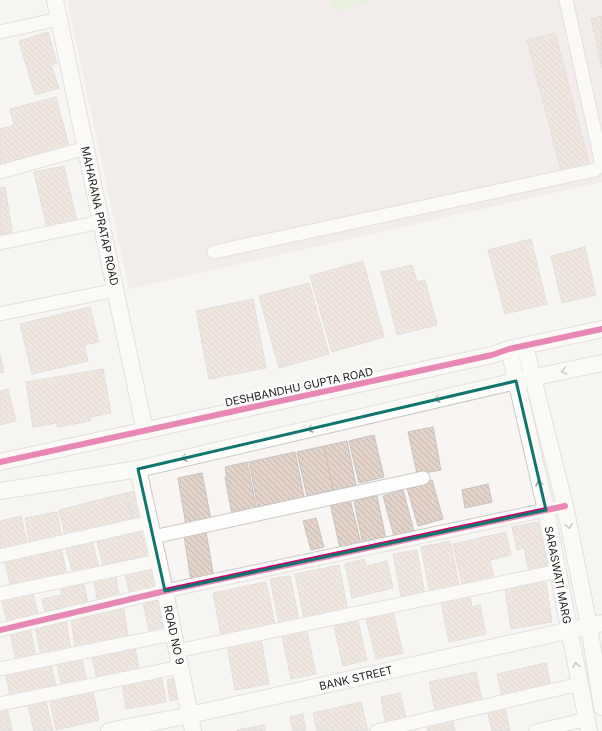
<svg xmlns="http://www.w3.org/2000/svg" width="602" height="731" font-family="Inter,sans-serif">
<defs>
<pattern id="building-back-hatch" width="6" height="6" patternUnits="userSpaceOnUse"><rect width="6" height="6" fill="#e4d3c8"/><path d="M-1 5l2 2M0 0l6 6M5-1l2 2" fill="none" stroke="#c3b5ab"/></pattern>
</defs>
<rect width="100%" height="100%" fill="#f8f5f3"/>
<!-- built -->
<path fill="#eae3df" d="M67,0H602V182L129,289Z"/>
<!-- pitch -->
<path fill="#d2ebc5" d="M330,0H377L334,12Z"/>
<!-- building -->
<g fill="url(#building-back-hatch)" stroke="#c5c3c2">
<path d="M602,16V68L591,19Z"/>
<path d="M48,32L57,63L51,65L59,88L35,95L19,41Z"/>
<path d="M555,33L590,167L562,174L527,40Z"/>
<path d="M56,97L69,146L0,164V129L14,125L10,109Z"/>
<path d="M64,166L77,221L47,228L34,172Z"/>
<path d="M5,187L13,237L0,239V188Z"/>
<path d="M531,239L547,304L505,314L488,250Z"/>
<path d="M585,247L596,295L562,303L551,256Z"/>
<path d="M363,261L384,337L332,352L310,276Z"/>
<path d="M412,265L417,282L425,280L437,325L397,335L381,272Z"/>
<path d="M309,283L329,354L279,368L259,296Z"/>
<path d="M253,299L266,368L209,379L196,311Z"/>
<path d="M90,307L99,342L84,345L88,361L32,374L20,324Z"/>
<path d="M0,354L4,372L0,373Z"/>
<path d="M103,369L111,413L90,417L91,421L57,427V423L33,427L26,382Z"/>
<path d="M8,389L16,421L0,425V391Z"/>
<path d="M433,427L441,470L417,474L408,432Z"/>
<path d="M374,435L384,477L359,483L349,441Z"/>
<path d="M347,441L356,485L333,490L324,446Z"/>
<path d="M324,446L333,490L307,496L297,452Z"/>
<path d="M295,452L304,497L258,507L249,462Z"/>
<path d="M247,462L257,510L232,515L225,477H227L225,467Z"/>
<path d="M202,473L211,520L186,525L178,478Z"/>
<path d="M432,480L443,519L418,526L407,488Z"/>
<path d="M488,484L492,502L465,508L462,490Z"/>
<path d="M139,490L147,518L134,522L126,493Z"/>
<path d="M403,490L414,531L394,536L383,496Z"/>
<path d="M126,493L133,523L66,540L59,510Z"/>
<path d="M377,496L386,539L363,544L354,501Z"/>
<path d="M350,499L362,548L341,553L330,503Z"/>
<path d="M57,512L62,539L30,545L25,518Z"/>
<path d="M21,516L28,546L0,553V521Z"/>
<path d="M316,518L324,547L311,550L303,521Z"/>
<path d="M538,522L548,568L529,572L524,548L517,550L512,527Z"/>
<path d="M141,531L147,555L103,565L97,542Z"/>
<path d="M206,532L214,578L191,581L184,535Z"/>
<path d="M506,532L511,555L490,560L494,578L462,585L453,544Z"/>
<path d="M92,541L99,567L73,574L66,549Z"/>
<path d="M450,541L460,589L430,595L421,547Z"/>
<path d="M61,548L67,575L11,588L5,562Z"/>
<path d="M417,550L425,596L402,601L393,554Z"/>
<path d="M364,559L366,566L387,561L393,588L352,598L345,564Z"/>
<path d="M157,565L163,588L130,596L125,573Z"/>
<path d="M339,565L348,611L304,620L295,574Z"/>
<path d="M115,572L120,600L98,604L93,576Z"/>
<path d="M290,576L299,620L279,624L270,579Z"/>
<path d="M83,579L89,609L46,617L42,599L62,595L60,583Z"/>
<path d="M266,582L276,629L222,640L213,593Z"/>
<path d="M546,582L552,622L511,629L505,589Z"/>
<path d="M32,589L39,619L8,626L1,597Z"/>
<path d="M470,596L472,607L480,605L486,634L449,642L441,602Z"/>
<path d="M158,600L164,627L149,630L143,603Z"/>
<path d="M392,608L403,653L376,659L365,615Z"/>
<path d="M124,609L128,638L75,647L71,618Z"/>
<path d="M66,621L71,649L41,655L35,626Z"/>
<path d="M358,621L367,660L343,666L334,626Z"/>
<path d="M306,626L316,674L291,679L281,632Z"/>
<path d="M30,628L36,657L16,661L10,632Z"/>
<path d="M261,639L269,684L235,690L227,645Z"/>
<path d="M134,643L140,673L98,683L91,653Z"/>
<path d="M81,655L88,685L63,690L56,661Z"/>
<path d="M50,660L57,690L11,701L5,670Z"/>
<path d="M546,663L551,686L502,697L497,674Z"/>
<path d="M476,672L482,701L435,710L429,682Z"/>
<path d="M179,677L183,698L170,701L167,680Z"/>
<path d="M162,678L166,702L126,709L122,684Z"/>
<path d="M92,687L99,720L56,730L49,697Z"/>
<path d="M400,693L407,722L386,726L381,697Z"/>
<path d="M45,697L53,731H34L27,701Z"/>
<path d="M361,702L368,731H317L313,713Z"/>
<path d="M504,705L510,731H492L487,709Z"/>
<path d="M7,707L12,731H0V708Z"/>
<path d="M303,714L306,731H293L290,717Z"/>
<path d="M452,716L455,731H428L426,722Z"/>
<path d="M264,725L265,731H237V730Z"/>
</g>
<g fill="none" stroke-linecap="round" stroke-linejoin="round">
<defs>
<g id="minor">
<path d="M0,32L59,19"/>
<path d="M0,172L86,148"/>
<path d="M0,243L101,222"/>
<path d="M214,252L595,170L600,166L601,160L600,155L566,0"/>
<path d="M0,314L116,290"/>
<path d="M153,537L423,478"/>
<path d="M0,556L150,522"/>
<path d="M0,594L158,561"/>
<path d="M0,630L165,591L565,506"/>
<path d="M177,651L558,571"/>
<path d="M0,669L173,634"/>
<path d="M0,704L180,667"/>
<path d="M377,731L580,684"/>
<path d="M536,731L587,719"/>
</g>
<g id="tertiary">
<path d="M55,0L101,222L145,431"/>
<path d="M525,346L565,506L589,626L602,707"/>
<path d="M509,349L546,510L589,731"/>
<path d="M0,462L492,355L509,349L602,329"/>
<path d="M138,469L165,591L193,731"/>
<path d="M0,491L138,469L516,381L602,363"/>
<path d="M109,731L190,715L602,623"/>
</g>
</defs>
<!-- minor casing -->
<use href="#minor" stroke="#cac8c7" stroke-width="15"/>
<!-- tertiary casing -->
<use href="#tertiary" stroke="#cac8c7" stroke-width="18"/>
<!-- minor -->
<use href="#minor" stroke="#fefefd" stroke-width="13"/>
<!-- tertiary -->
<use href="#tertiary" stroke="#fefefd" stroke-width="16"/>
<defs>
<g id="cycleway">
<path d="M0,462L492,355L509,349L602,329"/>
<path d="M0,630L165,591L565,506"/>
</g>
</defs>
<!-- cycleway casing -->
<use href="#cycleway" stroke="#fff" stroke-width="8"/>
<!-- cycleway -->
<use href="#cycleway" stroke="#d6006c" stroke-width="6"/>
</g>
<!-- one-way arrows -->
<defs><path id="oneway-chevron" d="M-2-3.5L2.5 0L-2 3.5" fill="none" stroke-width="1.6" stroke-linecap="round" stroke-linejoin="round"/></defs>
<g stroke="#999897">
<use href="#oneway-chevron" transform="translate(564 371) rotate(168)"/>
<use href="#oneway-chevron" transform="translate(437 399) rotate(167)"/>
<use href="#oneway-chevron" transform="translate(310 429) rotate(167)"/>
<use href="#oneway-chevron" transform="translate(184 458) rotate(167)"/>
<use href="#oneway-chevron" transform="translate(539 483) rotate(-103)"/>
<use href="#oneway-chevron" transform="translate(569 526) rotate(79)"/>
<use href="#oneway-chevron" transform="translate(576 665) rotate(-101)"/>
</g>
<!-- marked area -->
<path d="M0 0H602V731H0ZM516,381L546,510L165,591L138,469Z" fill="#f8f5f3" fill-opacity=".55" fill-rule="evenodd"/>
<path fill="none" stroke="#0f766e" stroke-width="3" stroke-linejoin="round" d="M516,381L546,510L165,591L138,469Z"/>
<g text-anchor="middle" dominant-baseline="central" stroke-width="4" stroke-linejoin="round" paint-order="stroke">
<!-- street labels -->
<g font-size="11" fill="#1e1c1b" stroke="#fff">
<text transform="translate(100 216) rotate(78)">MAHARANA PRATAP ROAD</text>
<text transform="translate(299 387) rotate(-12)">DESHBANDHU GUPTA ROAD</text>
<text transform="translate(558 575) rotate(79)">SARASWATI MARG</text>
<text transform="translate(174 635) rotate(78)">ROAD NO 9</text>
<text transform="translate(356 678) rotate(-13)">BANK STREET</text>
</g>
</g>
</svg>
